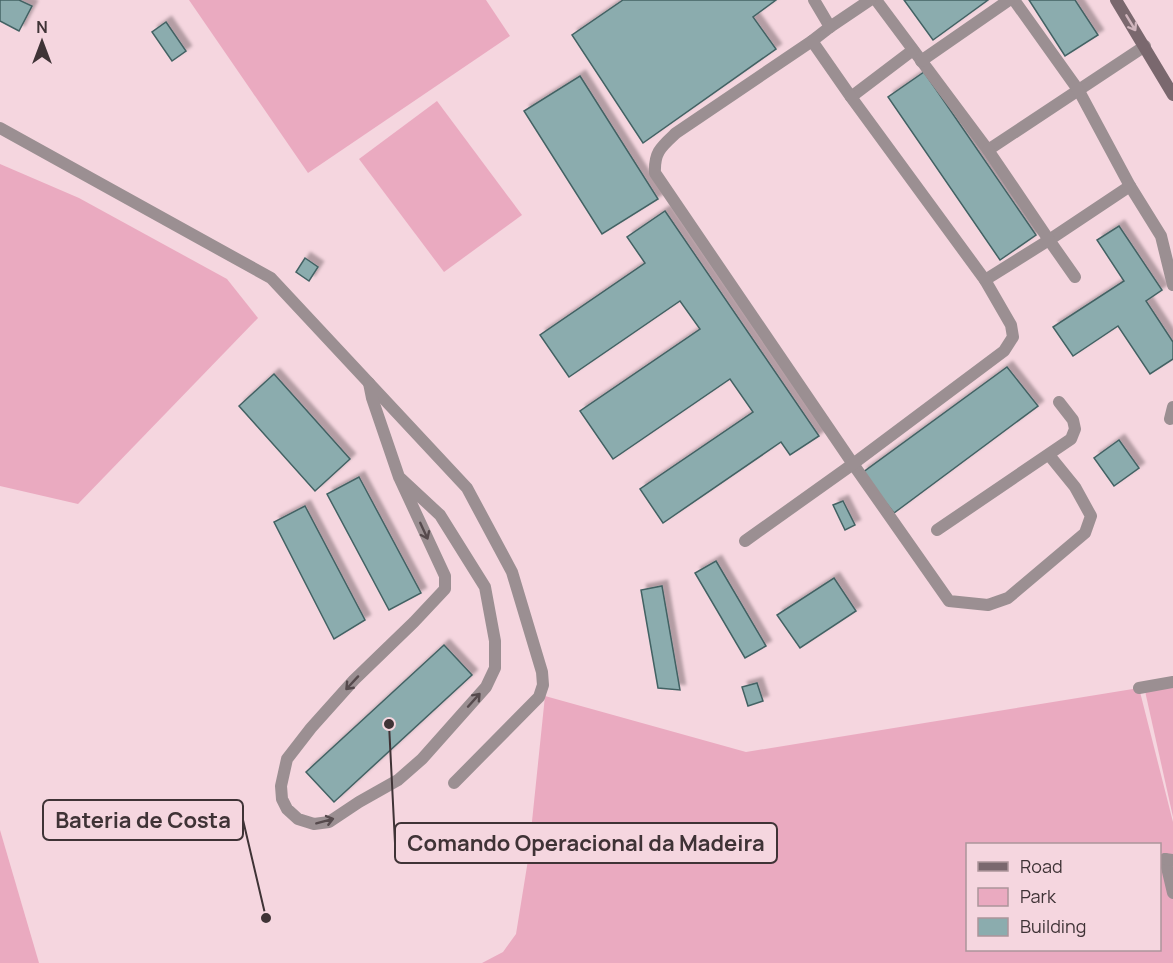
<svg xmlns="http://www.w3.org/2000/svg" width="1173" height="963" font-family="Manrope,sans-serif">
<defs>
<filter id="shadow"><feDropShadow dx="5.5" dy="-5.5" stdDeviation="1.5" flood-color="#0004"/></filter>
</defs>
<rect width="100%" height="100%" fill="#f5d6df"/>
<!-- green -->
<g fill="#eaaac0" fill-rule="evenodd">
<path d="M189,0H486L510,36L308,173Z"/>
<path d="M437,101L522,215L444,272L359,159Z"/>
<path d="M0,164L79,198L227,279L258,318L78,504L0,486Z"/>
<path d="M1173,686V817L1145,691Z"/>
<path d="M1139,688L1173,822V963H482L503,952L516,934L528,860L545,696L746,752ZM968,844H1160V950H968Z"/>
<path d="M0,830L39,963H0Z"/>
</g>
<!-- building -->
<g fill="#8bacae" stroke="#436264" stroke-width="1.5" filter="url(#shadow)">
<path d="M0,0H19L32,6L19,31L0,21Z"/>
<path d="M623,0H776L753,17L776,49L643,143L572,35Z"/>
<path d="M904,0H988L933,40Z"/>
<path d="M1029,0H1075L1098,35L1065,56Z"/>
<path d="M166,22L186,51L172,61L152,32Z"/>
<path d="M924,72L1036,235L1000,260L888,97Z"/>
<path d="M580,76L658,199L602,234L524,111Z"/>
<path d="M665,211L819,436L790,455L781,442L663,523L640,489L753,412L730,379L613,459L580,411L700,329L680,301L569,377L540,335L645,263L627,237Z"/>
<path d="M1119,226L1162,290L1146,301L1173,342V359L1150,374L1118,326L1073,356L1053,327L1124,281L1097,240Z"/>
<path d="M305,258L318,267L309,281L296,272Z"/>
<path d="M1007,367L1038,406L894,513L862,473Z"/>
<path d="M274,374L350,459L315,491L239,406Z"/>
<path d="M1119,440L1139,468L1114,486L1094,458Z"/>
<path d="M359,477L421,593L389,610L327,494Z"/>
<path d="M843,501L855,525L845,530L833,505Z"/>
<path d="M305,506L365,620L334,639L274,522Z"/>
<path d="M716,561L766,646L745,658L695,573Z"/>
<path d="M834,578L856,611L800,648L777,615Z"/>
<path d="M662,586L680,690L658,688L641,590Z"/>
<path d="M444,645L472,675L334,802L306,772Z"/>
<path d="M757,683L763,701L748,706L742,687Z"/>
</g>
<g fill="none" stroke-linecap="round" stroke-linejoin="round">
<!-- lane -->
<g stroke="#9b8f92" stroke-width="12">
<path d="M814,0L830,27"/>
<path d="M876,0L988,150L1145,46"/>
<path d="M1014,0L1079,91L1130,186"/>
<path d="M812,41L676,133C661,147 654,152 655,173L853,464L949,601L988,605L1008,598L1085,533L1091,516L1075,487L1049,455"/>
<path d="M921,61L1009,0"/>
<path d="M851,97L913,50"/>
<path d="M0,128L271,278L467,488L512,572L542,672L543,685L539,697L454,783"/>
<path d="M1075,277L1049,240L1130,186L1161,236L1173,285"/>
<path d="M985,280L1049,240L988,150"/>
<path d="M369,383L372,398L399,477L445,576V589L414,622L354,680L311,728L287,759L281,786L282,799L287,809L298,819L314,824L329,822L359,802L398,780L422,759L486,687L495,668V641L485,587L440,515L399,477"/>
<path d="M1170,419L1173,407"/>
<path d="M937,530L1071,439L1075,429L1073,420L1059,402"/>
<path d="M745,541L853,464L1004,351L1013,337L1011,325L985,280L851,97L812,41L830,27L870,0"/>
<path d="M1139,688L1173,682"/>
<path d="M1165,859L1173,893"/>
</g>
<!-- street -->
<path stroke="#9b8f92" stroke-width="12" d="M1165,859L1173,860"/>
<!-- secondary -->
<path stroke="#7a686e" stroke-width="12" d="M1116,0L1173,95"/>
</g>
<!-- one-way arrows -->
<defs><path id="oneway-shaft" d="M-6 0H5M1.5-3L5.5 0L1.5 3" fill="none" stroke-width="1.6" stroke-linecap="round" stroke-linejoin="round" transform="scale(1.5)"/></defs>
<use stroke="#d0b5bd" href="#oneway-shaft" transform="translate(1131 23) rotate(59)"/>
<g stroke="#564a4d">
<use href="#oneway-shaft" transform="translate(424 531) rotate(65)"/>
<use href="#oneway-shaft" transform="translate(352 683) rotate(133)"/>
<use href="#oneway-shaft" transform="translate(474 700) rotate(-48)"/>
<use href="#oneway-shaft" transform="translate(325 821) rotate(-15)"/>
</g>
<!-- callouts -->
<path fill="none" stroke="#3f3336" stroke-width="2" d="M266 918L243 820M389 724L395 843"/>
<g fill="#3f3336" stroke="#f5d6df" stroke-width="2">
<circle cx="266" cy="918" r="6"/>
<circle cx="389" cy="724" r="6"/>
</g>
<g fill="#f5d6df" stroke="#3f3336" stroke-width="2">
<rect x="43" y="800" width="200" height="40" rx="6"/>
<rect x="395" y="823" width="382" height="40" rx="6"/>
</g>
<g font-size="22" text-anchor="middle" font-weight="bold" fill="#3f3336">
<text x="143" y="828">Bateria de Costa</text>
<text x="586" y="851">Comando Operacional da Madeira</text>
</g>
<!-- legend -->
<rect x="966" y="843" width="195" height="108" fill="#f5d6df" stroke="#ac959b" stroke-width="1.5"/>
<rect x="978" y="862" width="30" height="9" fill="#7a686e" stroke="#ac959b" stroke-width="1.5"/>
<text x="1020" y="873" font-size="18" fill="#3f3336">Road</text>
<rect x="978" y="888" width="30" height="18" fill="#eaaac0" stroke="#ac959b" stroke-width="1.5"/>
<text x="1020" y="903" font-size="18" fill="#3f3336">Park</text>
<rect x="978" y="918" width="30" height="18" fill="#8bacae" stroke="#ac959b" stroke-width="1.5"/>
<text x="1020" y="933" font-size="18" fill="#3f3336">Building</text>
<!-- north arrow -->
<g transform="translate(42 42)" stroke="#f5d6df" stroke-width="4.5" paint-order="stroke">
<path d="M0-4.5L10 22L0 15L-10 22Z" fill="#3f3336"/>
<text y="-9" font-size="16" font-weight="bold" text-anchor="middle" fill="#3f3336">N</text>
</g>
</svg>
